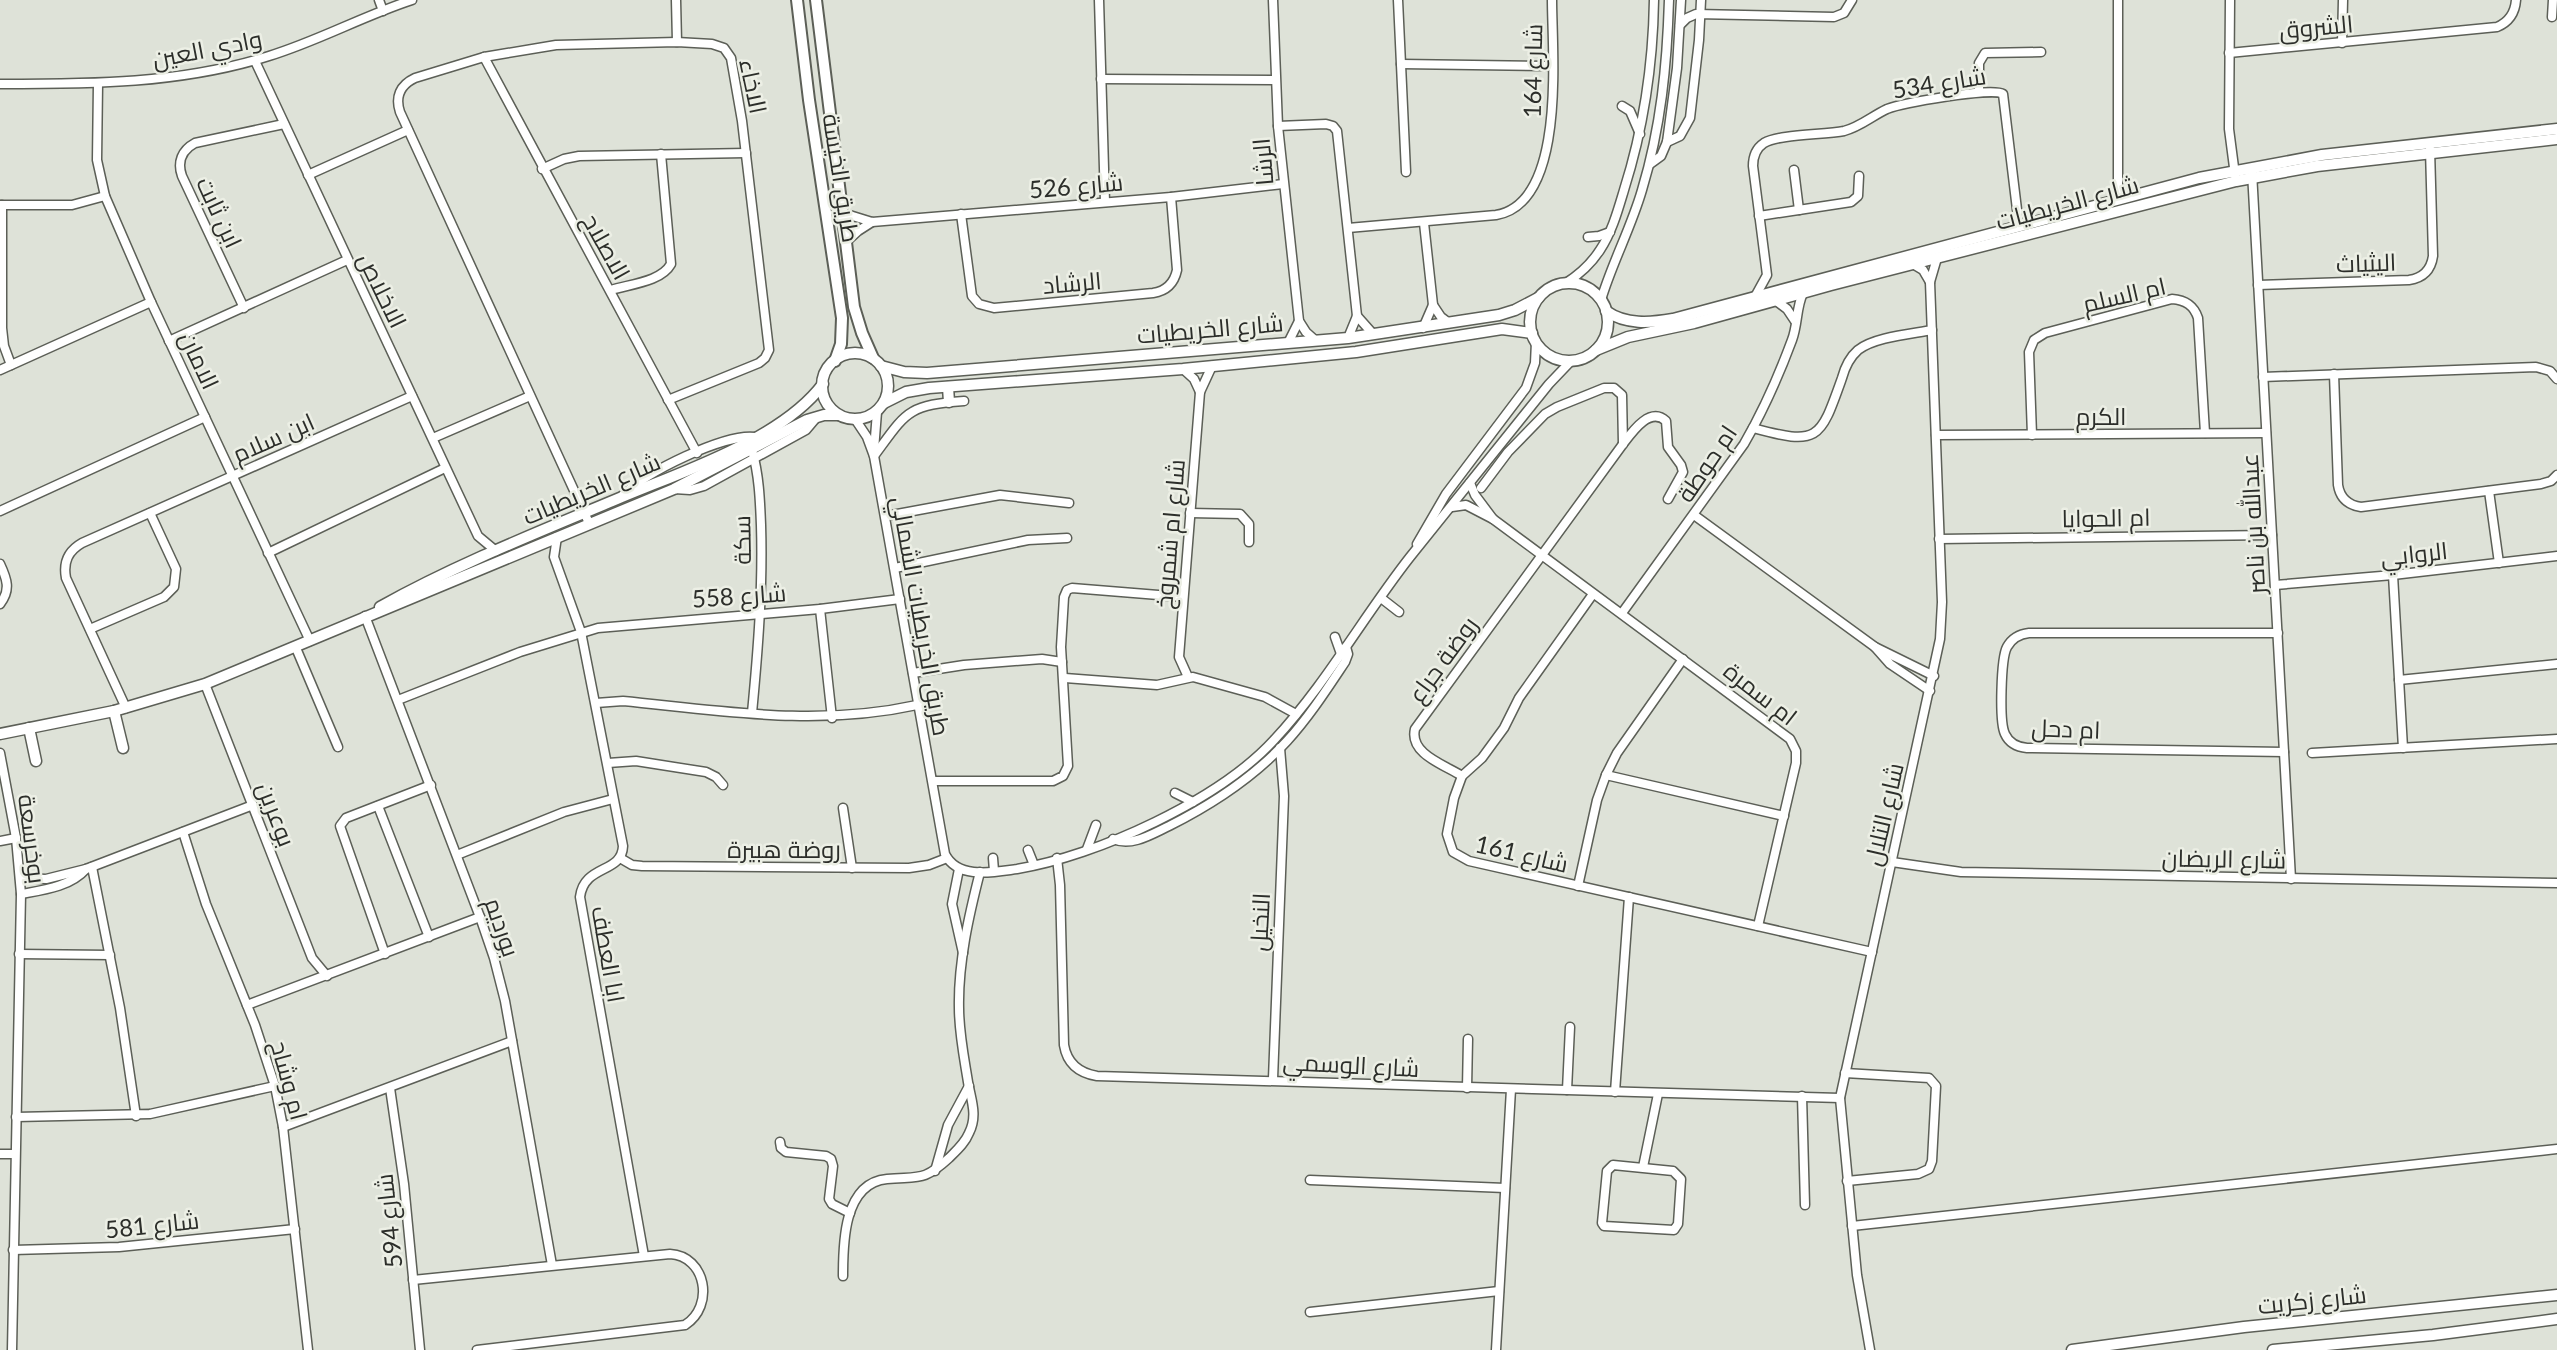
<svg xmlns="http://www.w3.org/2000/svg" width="2557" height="1350" font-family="Lato,Cairo,sans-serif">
<rect width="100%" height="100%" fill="#dee2d8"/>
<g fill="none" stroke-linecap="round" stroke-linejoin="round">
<defs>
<g id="minor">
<path d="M379,0L383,11"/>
<path d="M676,0L677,42"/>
<path d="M1099,0L1105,202"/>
<path d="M1273,0L1278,126L1299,321L1306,332L1315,340"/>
<path d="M1398,0L1406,172"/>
<path d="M2230,0L2229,129L2235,175"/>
<path d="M2552,17L2553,0"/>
<path d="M1680,25L1687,18L1696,14L1834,17L1844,13L1852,0"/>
<path d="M2342,43L2343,0"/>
<path d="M2229,53L2497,27C2509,22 2515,13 2516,0"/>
<path d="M484,57L697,453"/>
<path d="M255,61L478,536L496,551"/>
<path d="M1401,64L1552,66"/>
<path d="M1101,79L1275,80"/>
<path d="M0,84C90,84 181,84 269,56C318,41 363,16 412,0"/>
<path d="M98,84L97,160L105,196L151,302L310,641"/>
<path d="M1979,92V63L1985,53L2041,52"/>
<path d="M1622,106L1630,111L1640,134"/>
<path d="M1278,126L1326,124L1333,126L1337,131L1357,316L1348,338"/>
<path d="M1667,142L1680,136L1690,118L1699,40L1701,0"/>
<path d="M1650,164L1661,156L1667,142L1677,68L1681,0"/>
<path d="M542,169L564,159L579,156L746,153"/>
<path d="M1794,170L1799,210"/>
<path d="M2252,172L2291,879"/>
<path d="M308,175L408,130"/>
<path d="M2118,200V0"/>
<path d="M0,205H72L105,196"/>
<path d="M2,205V328L4,346L11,365"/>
<path d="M843,213L872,222L1171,197L1283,184"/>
<path d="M961,214L972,296L979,304L994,308L1153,293C1166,291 1174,284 1177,270L1171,197"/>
<path d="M1759,216L1851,202L1858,196L1859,176"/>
<path d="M1348,228L1496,215C1567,203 1552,52 1552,0"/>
<path d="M1588,237L1599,236L1610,232"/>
<path d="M846,242L858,231L872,222"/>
<path d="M1913,264L1923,270L1930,282"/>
<path d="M1566,283C1580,274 1591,264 1600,250C1612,232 1618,210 1624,190C1644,127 1653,66 1654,0"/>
<path d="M2258,285L2409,280C2423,278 2431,270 2433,256L2430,149"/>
<path d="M611,290C630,284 661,282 671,264L661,154"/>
<path d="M1756,295L1767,275L1753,166C1753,157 1755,149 1764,143C1779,134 1824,135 1844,131C1860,127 1872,116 1887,109C1902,103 1992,87 2003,94L2019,226"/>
<path d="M1601,300C1612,263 1631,228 1642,190C1661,127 1667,65 1669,0"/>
<path d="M1775,300L1787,309L1795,321"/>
<path d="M1433,305L1441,317L1449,323"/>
<path d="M244,308L182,176C177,162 182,150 195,143L284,124"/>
<path d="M1357,316L1373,334"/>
<path d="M1423,328L1433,305L1424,223"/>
<path d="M169,341L347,260"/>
<path d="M1288,343L1299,321"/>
<path d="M1183,369L1194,379L1200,392"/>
<path d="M0,370L151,302"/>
<path d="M2334,374L2338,485C2340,498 2348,505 2361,507L2541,484L2551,481L2557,475"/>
<path d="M2263,377L2536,367L2550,371L2557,379"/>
<path d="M855,419L867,437L874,456L945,854C958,880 994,872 1017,869C1097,856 1219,800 1274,740C1326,684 1363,617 1410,557C1456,499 1503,442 1549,384L1571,361"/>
<path d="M1753,428C1819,446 1820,440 1842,378C1845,367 1850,357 1858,350C1874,337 1911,334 1932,330"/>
<path d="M1936,435L2266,433"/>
<path d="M2032,435L2029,352L2034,340L2045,333L2172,299C2186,300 2194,306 2198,318L2205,433"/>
<path d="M433,438L530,396"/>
<path d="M874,450L877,412"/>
<path d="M874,456C906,413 906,405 964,401"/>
<path d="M1470,483L1475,495L1493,519"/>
<path d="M1481,488L1508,452L1545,414L1557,407L1604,388H1614L1622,395L1623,444"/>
<path d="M674,489L690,490L704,486L806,430L817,417"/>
<path d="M2489,491L2499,563"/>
<path d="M623,495C643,473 726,433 755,437"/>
<path d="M1452,507L1466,505L1493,519L1790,739L1796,751V763L1758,926"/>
<path d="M0,511L205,417"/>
<path d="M1190,513L1240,514L1249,524V542"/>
<path d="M1694,515L1875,647L1934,676"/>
<path d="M886,516L1000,495L1069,503"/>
<path d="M589,523L400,112C395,97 400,85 415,78L484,57L556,45L677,42L712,44L724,48L731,58L742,121L769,350L765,358L759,363L668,400"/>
<path d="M557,537L554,557L581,632L623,846C622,874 584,864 580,897L644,1256"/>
<path d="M1939,539L2272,535"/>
<path d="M1417,544L1446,494L1526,388L1535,363L1536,342"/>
<path d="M268,553L445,468"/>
<path d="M0,564C7,579 11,590 0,604"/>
<path d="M895,568L1028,540L1067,538"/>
<path d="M2393,575L2403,748"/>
<path d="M2275,585L2393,575L2557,556"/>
<path d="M1593,594L1519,698L1504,728L1482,758L1462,776L1454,798L1447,834L1453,852L1469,861L1872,952"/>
<path d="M1381,598L1399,612"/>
<path d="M820,609L832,718"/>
<path d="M1622,613L1744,444C1763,411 1779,375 1792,340C1798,324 1796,308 1803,293"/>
<path d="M365,616L480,917L494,958L505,1001L552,1265"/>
<path d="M90,629L164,597L174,587L176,569L150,513"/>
<path d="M2278,633H2029C2020,634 2012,638 2007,647C2001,658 1999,722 2005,734C2009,743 2017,747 2027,748L2284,752"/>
<path d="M1335,637L1341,654"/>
<path d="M1875,647L1890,664L1930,691"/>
<path d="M296,648L338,747"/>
<path d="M913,673L964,665L1042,659L1062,662"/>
<path d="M1188,677L1179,657L1200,392L1212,366"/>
<path d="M1065,678L1157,685L1193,677L1265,697L1296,714"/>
<path d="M2399,680L2557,664"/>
<path d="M205,684L312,958L327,976"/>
<path d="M398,700L520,652L598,628L820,609L900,599"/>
<path d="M596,703L623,701C724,711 817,727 917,705"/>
<path d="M126,708L66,578C63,562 68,551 82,543L412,396"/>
<path d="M752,713C758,650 763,588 761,525C760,499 759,475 752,450"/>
<path d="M0,753L16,838L21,894L12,1350"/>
<path d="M2312,753L2557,739"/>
<path d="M608,763L636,761L706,772L716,777L723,785"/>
<path d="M1606,775L1784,816"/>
<path d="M1462,776C1445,765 1409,754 1415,729L1623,444C1632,432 1650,406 1666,421L1668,447L1681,465L1683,472L1668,499"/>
<path d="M933,781H1053L1063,776L1068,766L1061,647L1064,597L1067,590L1072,588L1183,597"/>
<path d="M1175,793L1193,802"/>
<path d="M378,806L429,937"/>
<path d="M843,808L852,868"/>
<path d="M183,832L206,904L255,1025L275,1086L283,1127L308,1350"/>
<path d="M1113,839C1132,847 1152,834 1169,826C1213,804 1254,777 1287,741C1309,717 1327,689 1345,662L1348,654L1346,647"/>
<path d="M0,841L16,838"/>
<path d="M1087,849L1096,825"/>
<path d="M1028,850L1034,865"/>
<path d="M457,855L564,812L613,799"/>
<path d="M620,858L632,865L642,866L909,868L929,865L947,858"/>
<path d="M993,858L994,871"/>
<path d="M1057,858L1060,885L1064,1045C1067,1063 1079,1073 1097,1076L1840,1098"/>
<path d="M1892,862L1961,872L2557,883"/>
<path d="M92,867L120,1008L136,1116"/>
<path d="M959,869L952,904L963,953"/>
<path d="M20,878L46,879L86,869L253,805"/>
<path d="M1578,886L1597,800L1606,775L1617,753L1683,659"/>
<path d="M21,894C43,890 70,887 86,869"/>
<path d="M19,954L110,955"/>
<path d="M385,954L340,826L346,818L431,785"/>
<path d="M247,1005L480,917"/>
<path d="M1845,1073L1929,1078L1936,1086L1932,1161L1929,1169L1918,1174L1847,1181"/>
<path d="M1273,1079L1284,796L1280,748"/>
<path d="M390,1088L404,1184L420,1350"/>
<path d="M1467,1088L1468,1039"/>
<path d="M1567,1090L1570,1027"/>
<path d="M1615,1092L1629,897"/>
<path d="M1802,1096L1805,1205"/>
<path d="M16,1117L150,1114L275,1086"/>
<path d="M283,1127L512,1041"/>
<path d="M780,1142L781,1148L786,1152L826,1156L831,1159L833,1166L829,1199L832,1204L850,1213"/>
<path d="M0,1154H15"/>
<path d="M1613,1165L1673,1171L1681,1179L1678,1224L1674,1230L1604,1226L1602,1223L1607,1171Z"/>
<path d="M1643,1167L1658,1094"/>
<path d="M935,1171L948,1125L969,1086"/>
<path d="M1310,1180L1505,1188"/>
<path d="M1852,1226L2557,1149"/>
<path d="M13,1250L119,1247L295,1229"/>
<path d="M843,1276C843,1245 843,1183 887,1179C919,1176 923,1182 949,1158C957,1150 965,1143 969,1133C978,1115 971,1100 968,1082C964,1057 959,1033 959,1008C958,963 969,915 980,872"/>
<path d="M413,1280L670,1254C706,1256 715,1306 685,1325L477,1350"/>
<path d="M1310,1312L1499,1291"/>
<path d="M1496,1350L1511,1089"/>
<path d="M1870,1350L1857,1275L1840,1098L1940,639L1942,602L1930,282L1937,258"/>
</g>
<g id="tertiary">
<circle cx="1569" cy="322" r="39"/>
<path d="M1606,311C1626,325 1650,323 1673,319L2199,178L2322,155L2557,129"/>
<path d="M1596,350L1628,337L1694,323L1831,285L2236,181L2317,166L2557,139"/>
<circle cx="855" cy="386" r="33"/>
<path d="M881,366L904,372L927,373L1348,338L1499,315L1515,310L1538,298"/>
<path d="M948,387L949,402"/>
<path d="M884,403L906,392L929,388L1183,369L1356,352L1502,329L1532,333"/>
<path d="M380,607C457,564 541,531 622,497C684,471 782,439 823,384"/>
<path d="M114,711L123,748"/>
<path d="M29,728L36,761"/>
<path d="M0,734L114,711L205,684L674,489L807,420L824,415H838"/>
<path d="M2072,1350L2244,1327L2557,1295"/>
<path d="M2273,1350L2433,1335L2557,1319"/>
</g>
<g id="secondary">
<path d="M797,0L809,100L842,318L841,344L835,361"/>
<path d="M816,0L854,307L862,333L873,358"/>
</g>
</defs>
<!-- minor casing -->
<use href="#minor" stroke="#5c5f57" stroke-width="11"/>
<!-- tertiary casing -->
<use href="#tertiary" stroke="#5c5f57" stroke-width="13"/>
<!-- secondary casing -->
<use href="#secondary" stroke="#5c5f57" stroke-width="14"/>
<!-- minor -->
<use href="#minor" stroke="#fff" stroke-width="8"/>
<!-- tertiary -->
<use href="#tertiary" stroke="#fff" stroke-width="10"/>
<!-- secondary -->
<use href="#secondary" stroke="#fff" stroke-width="10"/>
</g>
<g text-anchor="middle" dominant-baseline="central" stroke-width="5" stroke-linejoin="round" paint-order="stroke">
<!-- street labels -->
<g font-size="24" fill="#2c2e2a" stroke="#ecefe5">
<text transform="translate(2316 26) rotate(-5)">الشروق</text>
<text transform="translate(207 48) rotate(-11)">وادي العين</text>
<text transform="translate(1532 71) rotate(-89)">شارع 164</text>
<text transform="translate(1939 82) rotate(-9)">شارع 534</text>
<text transform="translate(754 86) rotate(78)">الاخاء</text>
<text transform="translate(1262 162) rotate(-95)">الرشا</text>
<text transform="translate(842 178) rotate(81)">طريق الخيسة</text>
<text transform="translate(1076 185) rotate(-5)">شارع 526</text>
<text transform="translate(2067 202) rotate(-15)">شارع الخريطيات</text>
<text transform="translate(220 212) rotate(65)">ابن ثابت</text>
<text transform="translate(607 246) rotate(61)">الاصلاح</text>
<text transform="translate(2366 262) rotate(-2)">اليثياث</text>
<text transform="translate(1072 282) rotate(-5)">الرشاد</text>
<text transform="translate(383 290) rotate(64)">الاخلاص</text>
<text transform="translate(2124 294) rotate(-13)">ام السلم</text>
<text transform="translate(1210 328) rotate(-5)">شارع الخريطيات</text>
<text transform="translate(200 360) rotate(65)">الامان</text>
<text x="2101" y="415">الكرم</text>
<text transform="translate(273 437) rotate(-24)">ابن سلام</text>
<text transform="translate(1706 463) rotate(-56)">ام حوطة</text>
<text transform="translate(591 488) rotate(-23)">شارع الخريطيات</text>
<text transform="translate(2106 517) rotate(-1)">ام الحوايا</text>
<text transform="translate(2252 524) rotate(-93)">عبدالله بن ناصر</text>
<text transform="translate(1169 534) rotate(-85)">شارع ام شمروخ</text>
<text transform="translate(741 540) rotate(-91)">سكة</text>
<text transform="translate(2414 553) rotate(-6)">الروابي</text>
<text transform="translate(739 595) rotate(-4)">شارع 558</text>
<text transform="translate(922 616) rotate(80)">طريق الخريطيات الشمالي</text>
<text transform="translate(1442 659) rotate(-54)">روضة جراع</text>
<text transform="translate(1761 693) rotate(38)">ام سمرة</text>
<text transform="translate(2066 728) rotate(2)">ام دحل</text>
<text transform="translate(277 814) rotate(69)">بوعرين</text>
<text transform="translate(1883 814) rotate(-77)">شارع التلال</text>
<text transform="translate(33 839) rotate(83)">بوخرسعة</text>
<text x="784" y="848">روضة هبيرة</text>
<text transform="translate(1522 853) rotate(13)">شارع 161</text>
<text transform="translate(2224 858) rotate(1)">شارع الريضان</text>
<text transform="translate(1259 922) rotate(-87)">النخيل</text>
<text transform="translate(503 927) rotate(71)">بورديم</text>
<text transform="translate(609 954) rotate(80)">ابا العطف</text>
<text transform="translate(1351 1064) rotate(3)">شارع الوسمي</text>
<text transform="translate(290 1080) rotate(75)">ام وشاح</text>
<text transform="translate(388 1221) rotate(-96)">شارع 594</text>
<text transform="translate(152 1224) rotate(-6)">شارع 581</text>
<text transform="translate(2312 1299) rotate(-6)">شارع زكريت</text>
</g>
</g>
</svg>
